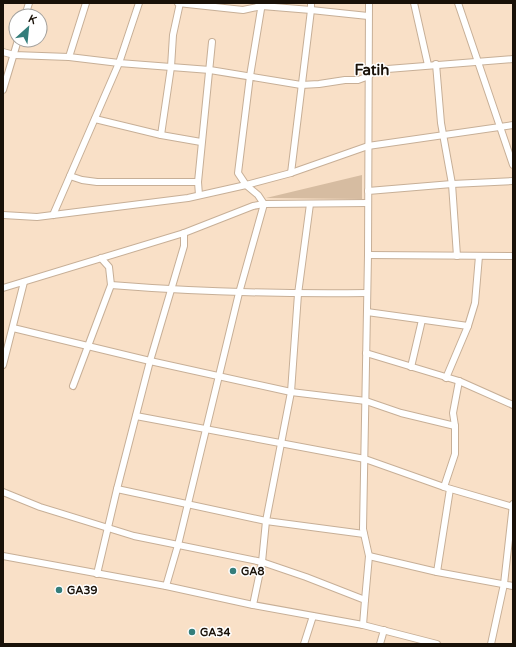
<svg xmlns="http://www.w3.org/2000/svg" width="516" height="647" font-family="'Varela Round',sans-serif">
<rect width="100%" height="100%" fill="#f9e0c7"/>
<!-- green -->
<path fill="#d6bca1" d="M362,175V199L266,198Z"/>
<g fill="none" stroke-linecap="round" stroke-linejoin="round">
<defs>
<g id="minor">
<path d="M178,3L243,10L262,6L311,10L368,16"/>
<path d="M414,3L428,65"/>
<path d="M458,3L513,165"/>
<path d="M25,16L29,3"/>
<path d="M3,52L14,55L69,57L119,63L210,70L301,85L319,84L345,80H358L369,76L375,70L513,59"/>
<path d="M69,57L86,3"/>
<path d="M436,64L441,123L452,184L457,256"/>
<path d="M3,90L18,40"/>
<path d="M95,119L161,135L171,67L173,35L180,3"/>
<path d="M161,135L201,142"/>
<path d="M291,173L311,10V3"/>
<path d="M70,176L82,180L97,182H198"/>
<path d="M368,191L452,184L513,181"/>
<path d="M199,195L198,182L212,42"/>
<path d="M3,215L37,217L188,198L246,185L291,173L368,146L513,125"/>
<path d="M53,215L119,63L139,3"/>
<path d="M368,255L513,256"/>
<path d="M111,285C197,292 281,294 367,293"/>
<path d="M3,288L184,233L253,206L264,204L368,203"/>
<path d="M367,312L468,326"/>
<path d="M13,328L150,361L291,392L366,401L401,413L455,426"/>
<path d="M366,353L459,381L513,405"/>
<path d="M3,365L24,282"/>
<path d="M411,367L422,320"/>
<path d="M446,378L468,326L475,303L479,256"/>
<path d="M73,386L111,285L109,267L101,258"/>
<path d="M136,416L365,459L444,487L513,507"/>
<path d="M444,487L455,454V426L453,413L459,381"/>
<path d="M117,489L266,521L364,534"/>
<path d="M3,492L40,507L134,536L262,562L306,577L365,600L363,625"/>
<path d="M3,556L166,586L253,605L363,625L437,644"/>
<path d="M369,556L437,572L513,586"/>
<path d="M437,572L450,489"/>
<path d="M97,574L117,489L150,361L184,246V233"/>
<path d="M166,586L178,545L239,293L264,204L258,195L246,185L238,173L250,76L262,3"/>
<path d="M365,600L369,556L363,529L368,255L369,3"/>
<path d="M253,605L262,562L266,521L291,392L298,294L310,204"/>
<path d="M304,644L313,616"/>
<path d="M380,644L384,630"/>
<path d="M491,644L504,584L513,504"/>
</g>
</defs>
<!-- minor casing -->
<use href="#minor" stroke="#c7af97" stroke-width="8"/>
<!-- minor -->
<use href="#minor" stroke="#fff" stroke-width="6"/>
</g>
<!-- markers -->
<g fill="#357e7b" stroke="#fff" stroke-width="1.5">
<circle cx="233" cy="571" r="4"/>
<circle cx="59" cy="590" r="4"/>
<circle cx="192" cy="632" r="4"/>
</g>
<g text-anchor="middle" dominant-baseline="central" stroke-width="3" stroke-linejoin="round" paint-order="stroke">
<!-- poi labels -->
<g font-size="11" font-weight="bold" fill="#191108" stroke="#fff" text-anchor="start">
<text x="241" y="571">GA8</text>
<text x="67" y="590">GA39</text>
<text x="200" y="632">GA34</text>
</g>
<!-- district labels -->
<g font-size="15" font-weight="bold" fill="#191108" stroke="#fff">
<text x="372" y="70">Fatih</text>
</g>
</g>
<!-- border -->
<rect width="516" height="647" fill="none" stroke="#191108" stroke-width="8"/>
<!-- north arrow -->
<g transform="translate(28 28) rotate(27)"><circle r="19" fill="#ffffff" stroke="#a3a09c"/>
<path d="M0-3L7 15L0 10L-7 15Z" fill="#357e7b"/>
<text y="-6" font-size="11" font-weight="bold" text-anchor="middle" fill="#191108">K</text>
</g>
</svg>
